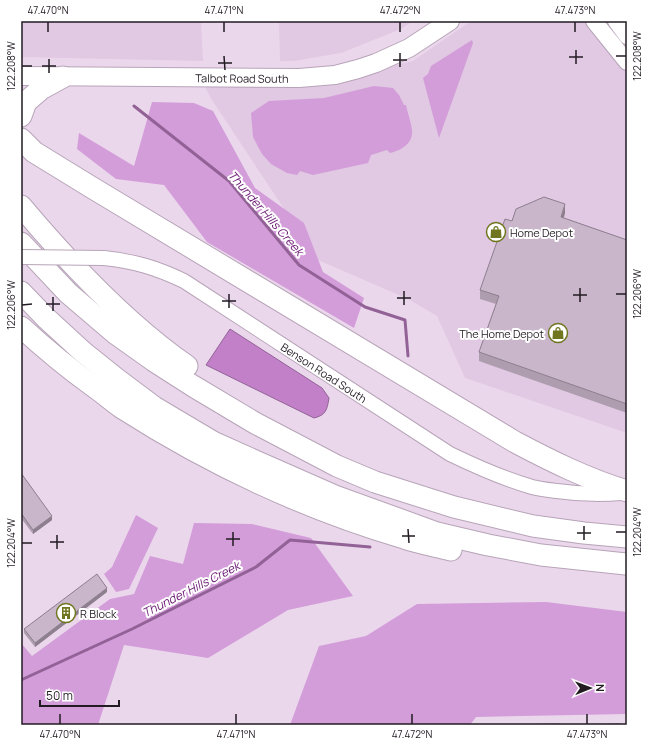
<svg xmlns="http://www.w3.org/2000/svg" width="648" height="746" font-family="Manrope,sans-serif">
<rect width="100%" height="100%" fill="#ebd7ec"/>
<!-- built -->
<g fill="#e1c8e3">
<path d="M21,21H201L203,61L21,57Z"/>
<path d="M279,21H413L401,29L341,53L294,61H280Z"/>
<path d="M471,21H600L627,54V433L465,378L437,316L408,299L318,260L210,97L203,82L324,81L413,61Z"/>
</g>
<!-- green -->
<g fill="#d39dd9">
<path d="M472,40L473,43L439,138L423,78L428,74L431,66Z"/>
<path d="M374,86L393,88L399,95L404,105H406C407,111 413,128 412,133C412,144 400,151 390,153L387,150L371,155L368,163L313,175L300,171L297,175L287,173L271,164L262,154L253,137L251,113L269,101L324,98Z"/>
<path d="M152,102L194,103L213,111L255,188L304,223L323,272L364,298L354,328L207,242L164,185L116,179L77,149L79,133L134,166Z"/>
<path d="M136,515L158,528L129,589L116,592L104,574L112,567Z"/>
<path d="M194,523L252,524L311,538L353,596L288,610L208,658L124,645L98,725H21V643L32,656L110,599L134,594L150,556L183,564Z"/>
<path d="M546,602L627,612V714L476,717L470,725H290L319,646L366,636L417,604Z"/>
</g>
<!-- water -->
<path fill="#c280c9" stroke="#926297" d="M230,329L322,388L329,398C327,410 326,415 314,418L206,365Z"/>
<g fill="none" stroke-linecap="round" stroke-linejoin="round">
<!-- stream -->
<g stroke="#926297" stroke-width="3">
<path d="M134,106L229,181L299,265L365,307L405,320L408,356"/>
<path d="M21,680L132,629L256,567L290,540L370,547"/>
</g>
<defs>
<g id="tertiary">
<path id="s1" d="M104,258C134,261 157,268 184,281L450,454C477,467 504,479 532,487C540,489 549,490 557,491C578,494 599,495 621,493"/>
</g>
<g id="secondary">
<path d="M594,21L627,62"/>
<path d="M616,21L627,36"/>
</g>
<g id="primary">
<path id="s2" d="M21,76L299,78L335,75L358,69L376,63L409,48L450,21"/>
</g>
<g id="motorway">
<path d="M21,116L26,102L41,89L63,77"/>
<path d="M21,139L34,152L91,187L515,442C551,461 587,479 627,491"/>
<path d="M21,206C69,263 125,323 187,366"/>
<path d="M21,243L68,293L116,334L154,361L193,386L255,423L337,466L375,482L454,507L533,526L584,533L627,537"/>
<path d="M21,292L46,318L83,352L118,380L154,407L213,442L253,460L335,496L437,533L488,545L541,555L626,564"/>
<path d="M21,327C44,348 68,368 93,386C103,393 112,401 122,408C208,463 306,509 404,538C419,543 435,546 451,550"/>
</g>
</defs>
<!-- tertiary casing -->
<use href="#tertiary" stroke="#b7a4b8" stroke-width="16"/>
<!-- secondary casing -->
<use href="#secondary" stroke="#b7a4b8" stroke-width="18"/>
<!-- primary casing -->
<use href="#primary" stroke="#b7a4b8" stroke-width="20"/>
<!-- motorway casing -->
<use href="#motorway" stroke="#b7a4b8" stroke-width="23"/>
<!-- tertiary -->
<use href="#tertiary" stroke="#fff" stroke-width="14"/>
<!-- secondary -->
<use href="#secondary" stroke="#fff" stroke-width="16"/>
<!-- primary -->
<use href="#primary" stroke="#fff" stroke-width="18"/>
<!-- motorway -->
<use href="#motorway" stroke="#fff" stroke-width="21"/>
<defs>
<path id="tertiary-bridge" d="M21,257L104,258"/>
</defs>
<!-- tertiary-bridge casing -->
<use href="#tertiary-bridge" stroke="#b7a4b8" stroke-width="16" stroke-linecap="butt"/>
<!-- tertiary-bridge -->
<use href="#tertiary-bridge" stroke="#fff" stroke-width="14"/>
</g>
<!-- wall -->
<g fill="#ad9daf">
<path d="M565,213L564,218L627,240V413L479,361V352L496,304L480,299V290L512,221Z"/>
<path d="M21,473L52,520L33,534L21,518Z"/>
<path d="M107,592L35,647L24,633V629Z"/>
</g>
<!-- shaded-wall -->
<g fill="#8d7f8e">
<path d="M565,204V213L561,225V217Z"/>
<path d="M52,516V520L33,534V530Z"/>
<path d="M107,588V592L35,647V643Z"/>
</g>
<!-- building -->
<g fill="#c9b6cb" stroke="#8d7f8e">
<path d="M544,197L565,204L561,217L627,240V404L479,352L499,296L480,290L505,219L512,221L516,209Z"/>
<path d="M21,473L52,516L33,530L21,513Z"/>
<path d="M97,574L107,588L35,643L24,629Z"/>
<path d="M560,724V725H506Z"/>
<path d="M620,724V725H627H563Z"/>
</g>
<!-- ticks -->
<path fill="none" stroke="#221b22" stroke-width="1.5" d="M48,22V32M224,22V32M400,22V32M575,22V32M576,50V64M400,53V67M224,56L225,70M616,56H626M569,57H583M49,59V73M393,60H407M218,63H232M22,66H32M42,66H56M580,288V302M404,291V305M229,294V308M616,294H626M573,295H587M53,297V311M397,298H411M222,301H236M46,304H60M22,305L32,304M584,526V540M408,529L409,543M233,532V546M616,532H626M577,533H591M57,535V549M402,536H415M226,539H240M50,542H64M22,543H32M60,714V724M236,714V724M412,714V724M587,714V724"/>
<!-- icons -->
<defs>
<symbol id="shop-ring" viewBox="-11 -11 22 22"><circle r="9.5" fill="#fff" stroke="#70761f" stroke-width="1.5"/><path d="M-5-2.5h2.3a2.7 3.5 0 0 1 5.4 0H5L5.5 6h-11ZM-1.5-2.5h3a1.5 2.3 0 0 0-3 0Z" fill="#70761f"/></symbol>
<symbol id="building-ring" viewBox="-11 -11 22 22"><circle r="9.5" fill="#fff" stroke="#70761f" stroke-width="1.5"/><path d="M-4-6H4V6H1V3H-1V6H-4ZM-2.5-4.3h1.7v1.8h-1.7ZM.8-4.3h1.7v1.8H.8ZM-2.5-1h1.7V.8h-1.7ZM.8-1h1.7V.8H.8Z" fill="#70761f"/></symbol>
</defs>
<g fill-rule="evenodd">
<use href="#shop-ring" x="485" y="221" width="22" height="22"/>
<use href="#shop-ring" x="547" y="322" width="22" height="22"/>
<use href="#building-ring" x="55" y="602" width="22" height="22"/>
</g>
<g text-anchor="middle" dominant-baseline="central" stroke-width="4" stroke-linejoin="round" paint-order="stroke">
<!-- street labels -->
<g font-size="11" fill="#221b22" stroke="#fff">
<text stroke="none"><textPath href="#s2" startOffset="221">Talbot Road South</textPath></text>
<text stroke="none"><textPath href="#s1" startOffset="251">Benson Road South</textPath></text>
</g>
<!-- poi labels -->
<g font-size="11" fill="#221b22" stroke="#fff" text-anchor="start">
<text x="510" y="232">Home Depot</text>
<text x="544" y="333" text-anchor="end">The Home Depot</text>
<text x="80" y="613">R Block</text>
</g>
<!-- water labels -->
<g font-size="12" font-style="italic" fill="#681571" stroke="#fff">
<text transform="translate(266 213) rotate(49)">Thunder Hills Creek</text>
<text transform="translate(191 589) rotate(-27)">Thunder Hills Creek</text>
</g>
</g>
<!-- border -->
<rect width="648" height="746" fill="none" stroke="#ffffff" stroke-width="44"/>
<!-- north arrow -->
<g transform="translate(590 688) rotate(89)" stroke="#ffffff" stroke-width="3" paint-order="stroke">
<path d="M0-3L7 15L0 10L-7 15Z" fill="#221b22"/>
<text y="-6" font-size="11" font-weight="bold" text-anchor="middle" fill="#221b22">N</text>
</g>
<!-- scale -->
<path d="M40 700v6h79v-6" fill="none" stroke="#221b22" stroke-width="2"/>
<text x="46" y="700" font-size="12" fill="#221b22" stroke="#ffffff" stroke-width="3" paint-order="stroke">50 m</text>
<rect x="22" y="22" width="604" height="702" fill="none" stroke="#221b22" stroke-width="1.5"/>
<g font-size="10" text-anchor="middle" fill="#221b22">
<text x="48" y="14">47.470°N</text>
<text x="224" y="14">47.471°N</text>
<text x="400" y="14">47.472°N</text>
<text x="575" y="14">47.473°N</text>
<text transform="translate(637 56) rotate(-90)" y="4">122.208°W</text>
<text transform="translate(11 66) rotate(-90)" y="4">122.208°W</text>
<text transform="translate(637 294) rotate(-90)" y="4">122.206°W</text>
<text transform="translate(11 305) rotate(-90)" y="4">122.206°W</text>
<text transform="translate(637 532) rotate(-90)" y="4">122.204°W</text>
<text transform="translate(11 543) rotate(-90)" y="4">122.204°W</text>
<text x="60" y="738">47.470°N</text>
<text x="236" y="738">47.471°N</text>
<text x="412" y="738">47.472°N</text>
<text x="587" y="738">47.473°N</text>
</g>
</svg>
